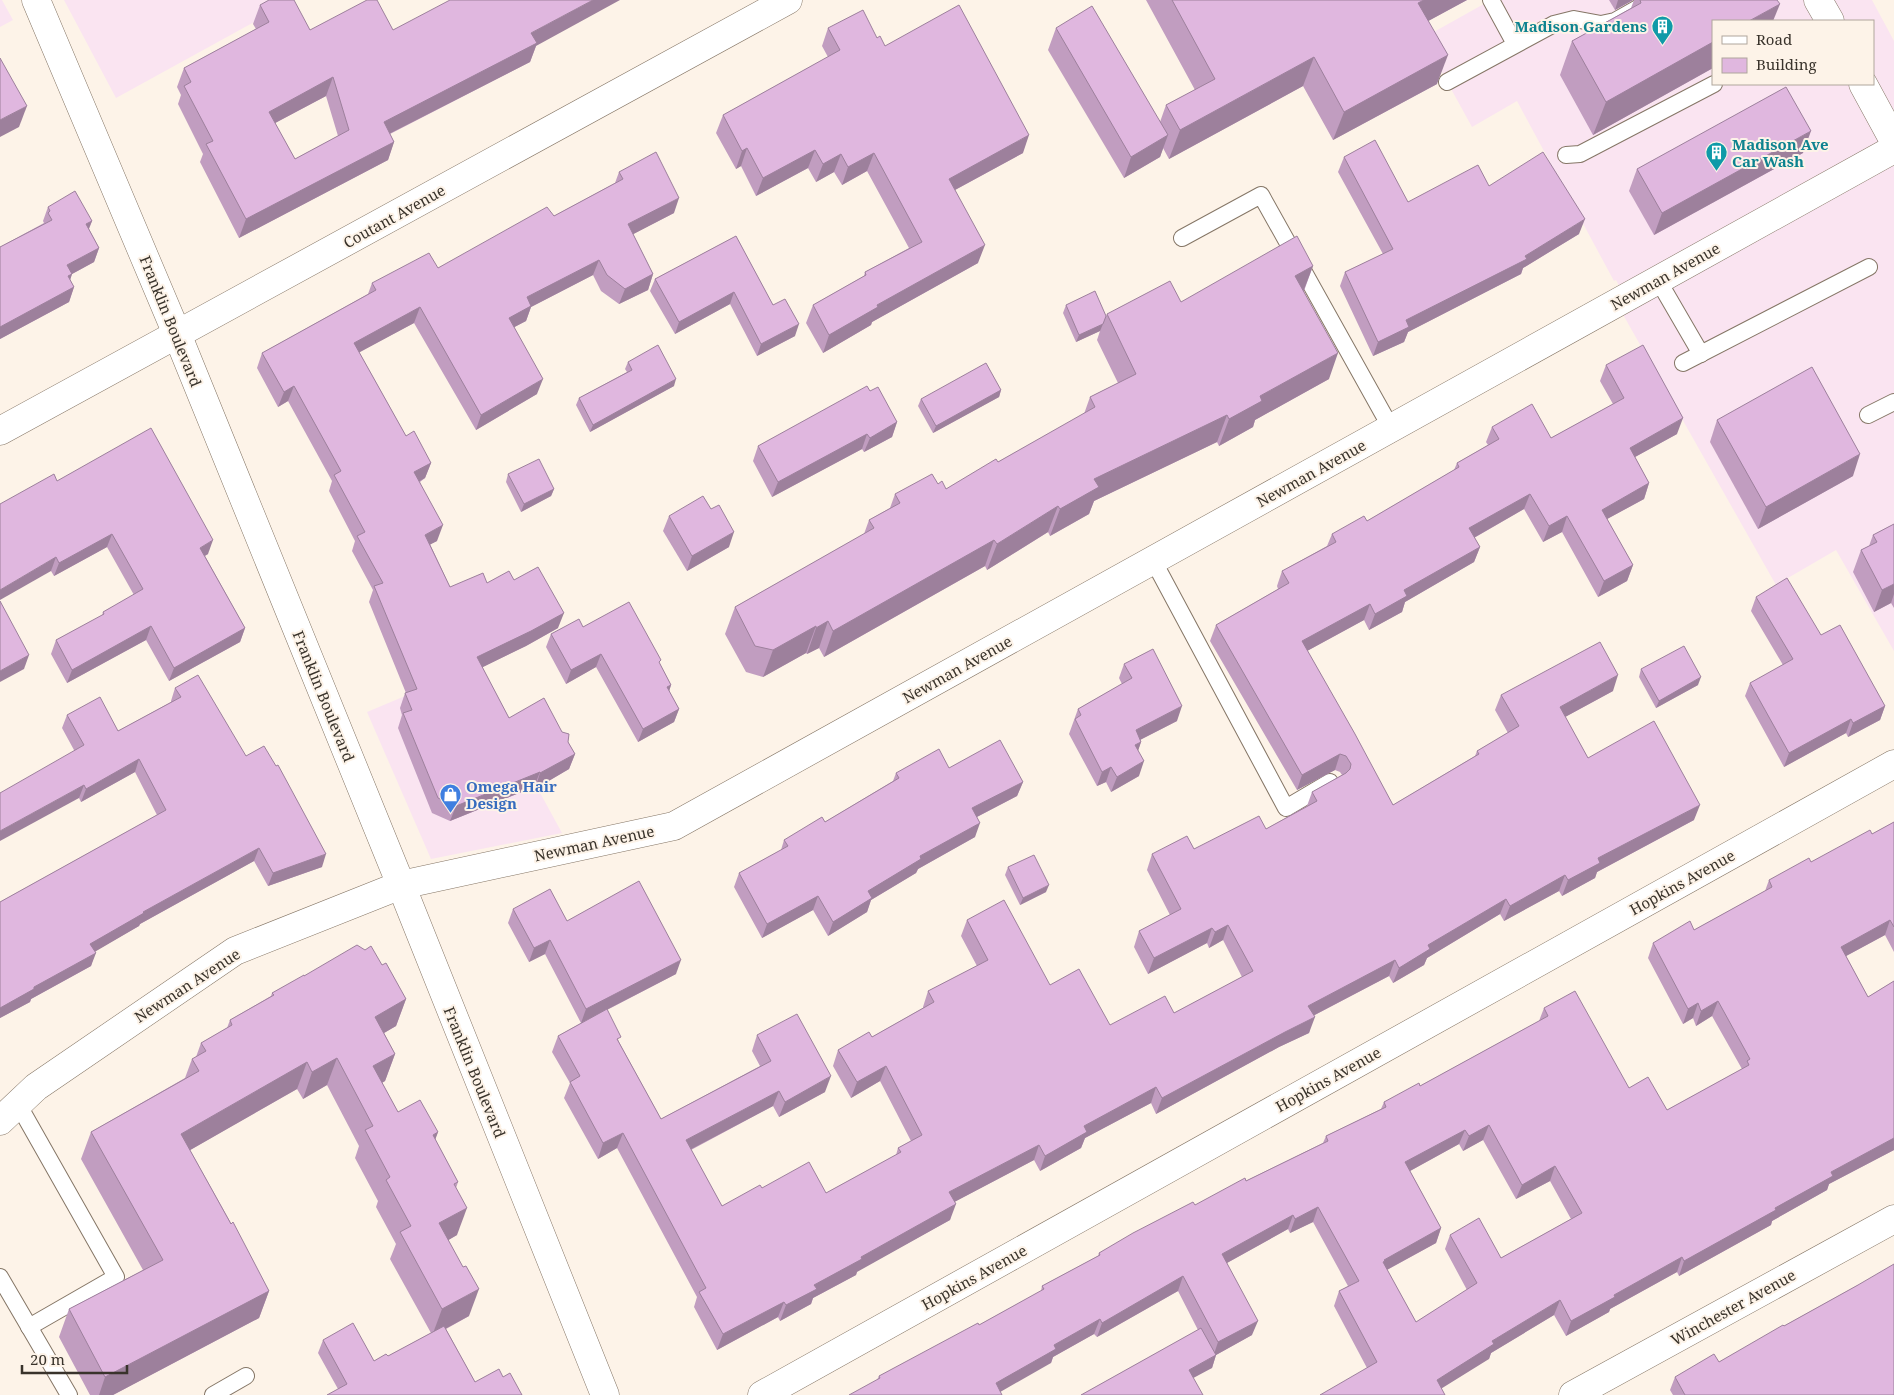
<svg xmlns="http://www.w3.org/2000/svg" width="1894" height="1395" font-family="'Noto Serif',serif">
<rect width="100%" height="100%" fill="#fdf3e8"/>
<!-- commercial -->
<g fill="#fae4f1" fill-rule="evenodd">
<path d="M0,0H2L13,20L0,27Z"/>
<path d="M64,0H294L116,98Z"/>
<path d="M1491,0H1872L1894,41V651L1836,550L1776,585L1621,311L1630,306L1616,280L1614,281L1517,101L1472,127L1423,38ZM1713,21H1873V84H1713Z"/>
<path d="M472,668L562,833L431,859L367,712Z"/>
</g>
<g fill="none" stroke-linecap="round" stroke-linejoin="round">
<defs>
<g id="service">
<path d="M1491,0L1515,44"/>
<path d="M1447,82L1554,24L1574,19L1601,24L1615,21L1652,0"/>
<path d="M1566,155L1580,154L1714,84"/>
<path d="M1182,238L1261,195L1391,428"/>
<path d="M1658,280L1701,354"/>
<path d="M1683,363L1869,267"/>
<path d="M1868,415L1894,402"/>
<path d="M1153,560L1286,808L1330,782"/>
<path d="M18,1104L116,1277L29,1327"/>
<path d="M0,1277L69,1395"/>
<path d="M213,1395L246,1376"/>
</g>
<g id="minor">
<path d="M0,431L788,0"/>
<path d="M0,1121L36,1087L235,951L401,885L674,826L1894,149"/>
<path d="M762,1395L1894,764"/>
<path d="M1573,1395L1894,1219"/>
</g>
<path id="tertiary" d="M36,0L177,334L401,885L605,1395"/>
<g id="secondary">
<path d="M1818,0L1830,21"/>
<path d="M1863,84L1894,141"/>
</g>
</defs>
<!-- service casing -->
<use href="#service" stroke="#857666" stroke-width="18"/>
<!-- minor casing -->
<use href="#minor" stroke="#857666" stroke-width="29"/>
<!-- tertiary casing -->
<use href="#tertiary" stroke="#857666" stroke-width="29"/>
<!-- secondary casing -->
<use href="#secondary" stroke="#857666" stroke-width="29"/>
<!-- service -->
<use href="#service" stroke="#fff" stroke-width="16"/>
<!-- minor -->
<use href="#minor" stroke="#fff" stroke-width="28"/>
<!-- tertiary -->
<use href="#tertiary" stroke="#fff" stroke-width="28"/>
<!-- secondary -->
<use href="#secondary" stroke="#fff" stroke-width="28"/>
</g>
<!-- wall -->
<g fill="#c19dc0" fill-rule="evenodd">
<path d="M1146,0H1467L1428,21L1437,84L1333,140L1303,86L1169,159L1163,148L1160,157L1124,178L1048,50L1056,28L1160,122L1166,105L1195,90Z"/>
<path d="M1609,0H1633L1615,10Z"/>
<path d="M1634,0H1777L1713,21V68L1593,135L1560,75L1572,41L1631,8Z"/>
<path d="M260,5L310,30H393L536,46L530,62L390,134L394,142L388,160L239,238L200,162L203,154L178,104L181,95L177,87L184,68L256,29L253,24ZM326,96L338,136L295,159L275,123Z"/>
<path d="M828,28L877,38L885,46L1023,153L955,190L978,263L872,322L871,325L823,353L806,323L813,305L864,276L865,272L909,248L867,171L842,185L834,172L816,182L808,168L756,196L741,166L736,169L716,133L723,115L828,57L822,46Z"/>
<path d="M1803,153L1654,235L1629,191L1637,169Z"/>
<path d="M1344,157L1408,202L1489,186L1579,234L1523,268L1521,274L1408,332L1404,342L1373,356L1340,286L1345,272L1383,254L1338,172Z"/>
<path d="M619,172L674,213L633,234L653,274L648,290L619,304L601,291L593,275L531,307L526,321L514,327L537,394L476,430L414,323L359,352L406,436L431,463L425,478L420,482L437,541L430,544L450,587L514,580L558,628L526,646L482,667L509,718L568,742L575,754L569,769L535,789L534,787L450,821L432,813L398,728L402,715L400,708L405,693H406L369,602L373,590L352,551L355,541L329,491L332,481L288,401L278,407L257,368L262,353L368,294L372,283L438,268L554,216L615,183Z"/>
<path d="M48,207L92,221L89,229L99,248L94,262L72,274L70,280L74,287L69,302L0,339V247L44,223L43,221Z"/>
<path d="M736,236L773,305L795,336L757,356L730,304L675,334L650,291L655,279Z"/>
<path d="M1313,266L1304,291L1329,379L1255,420L1253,427L1219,446L1217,442L1094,501L1089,514L1050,536L1048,532L987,570L985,566L824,657L819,648L807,654L806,653L763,677L746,672L725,634L735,607L864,534L869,520L890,508L895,494L938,484L946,489L998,462L1084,414L1090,397L1118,383L1097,340L1100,331L1076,342L1063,313L1066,305L1106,316L1107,314L1181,302Z"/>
<path d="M628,362L674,386L590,432L576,405L579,398L627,372L625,369Z"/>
<path d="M1606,365L1677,434L1635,457L1649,483L1644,499L1607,519L1633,565L1627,581L1598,597L1562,532L1543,542L1524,509L1474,538L1480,547L1474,562L1405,602L1402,612L1369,630L1364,620L1307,651L1393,805L1475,756L1477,751L1508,733L1495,710L1501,695L1613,691L1565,717L1588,758L1694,820L1597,872L1595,878L1562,896L1559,891L1504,921L1500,914L1427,958L1424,965L1393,983L1389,976L1313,1016L1309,1033L1279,1047L1156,1114L1151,1103L1085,1138L1081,1148L1040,1171L1034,1160L954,1202L950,1220L857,1271L856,1275L813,1298L811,1304L780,1321L778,1317L717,1350L694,1307L697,1297L617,1148L598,1159L564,1098L570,1083L552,1052L558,1036L581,1023L545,954L529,962L508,923L513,909L567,921L676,974L607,1010L619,1042L661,1119L760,1066L752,1051L757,1035L825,1092L779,1117L773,1106L691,1150L722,1206L762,1188L826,1193L896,1155L898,1148L911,1141L880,1081L851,1098L833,1066L838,1050L872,1037L923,1008V1007L928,991L977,966L961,936L967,920L1050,985L1110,1025L1174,1013L1242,977L1223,940L1209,948L1207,943L1148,974L1134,947L1139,931L1170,915L1147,870L1152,854L1194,849L1266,829L1307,806L1312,792L1342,775L1340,772L1335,770L1297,790L1210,641L1216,625L1278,589L1277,586L1282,571L1327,546L1332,534L1367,521L1454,470L1457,463L1488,445L1486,442L1492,427L1551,438L1613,404L1600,381Z"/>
<path d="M1001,390L999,397L933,433L918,406L921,399Z"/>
<path d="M870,391L897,422L892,437L864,452L862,449L772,497L753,461L758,446Z"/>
<path d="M1717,420L1853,476L1758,529L1710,442Z"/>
<path d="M508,474L554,489L551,496L521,512L506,482Z"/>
<path d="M57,481L208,554L205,556L245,628L240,642L169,681L146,640L67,683L51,654L56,640L102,616L103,612L134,595L107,547L54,576L51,571Z"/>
<path d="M669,516L729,547L687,571L663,531Z"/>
<path d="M1894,524V608L1891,603L1874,612L1853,572L1861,550L1869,546L1873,535Z"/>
<path d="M1756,597L1821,635L1885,706L1880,720L1848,737L1846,733L1784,767L1745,696L1750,683L1783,665L1751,611Z"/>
<path d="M583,627L660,664L671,685L669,691L679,709L674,722L638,742L596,667L566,684L546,647L551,634Z"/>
<path d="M1124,664L1177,721L1140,740L1141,742L1138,750L1139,776L1111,792L1106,782L1097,786L1069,734L1078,709L1122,684L1119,678Z"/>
<path d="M1641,669L1698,685L1656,708L1639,677Z"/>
<path d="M175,688L246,756L322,867L268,886L254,861L140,924L139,926L95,951L91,966L31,999L30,1002L0,1018V902L157,815L135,772L81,802L79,798L74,750L62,728L67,715L118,731L171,702V701Z"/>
<path d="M949,768L1023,782L1017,796L977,817L975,837L918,869L916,873L871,900L867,912L828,936L813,910L762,938L734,887L739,873L781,850L784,840L825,822L893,781L896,773Z"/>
<path d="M1894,822V952L1885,935L1846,956L1868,997L1894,981V1150L1829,1184L1827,1190L1772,1221L1771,1225L1679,1276L1677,1272L1610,1309L1609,1312L1566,1336L1554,1315L1491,1353L1489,1359L1367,1368L1334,1306L1339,1291L1348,1286L1313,1222L1290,1233L1288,1229L1227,1263L1252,1335L1216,1355L1212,1368L1081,1395L1198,1330L1178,1291L1097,1337L1094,1334L1053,1357L1051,1363L877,1380L879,1376L979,1325L1041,1291L1042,1286L1098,1256L1099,1253L1323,1143L1326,1136L1381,1109L1384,1102L1420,1086L1539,1021L1544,1008L1629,1088L1667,1110L1742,1069L1712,1016L1696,1026L1693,1018L1683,1024L1648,958L1653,943L1694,930L1765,891L1769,880L1811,862L1872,834ZM1483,1140L1516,1199L1550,1181L1571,1219L1501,1258L1450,1235L1445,1249L1467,1290L1416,1322L1387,1270L1436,1243L1441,1228L1410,1171L1459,1144L1463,1151Z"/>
<path d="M1008,867L1046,892L1020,905L1005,875Z"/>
<path d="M382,965L406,999L396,1026L384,1033L395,1054L385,1081L382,1083L398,1112L438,1132L435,1139L458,1182L456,1188L457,1235L448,1240L469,1316L446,1329L475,1382L503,1377L522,1395L338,1389L318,1353L323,1340L374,1361L388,1356L431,1333L390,1259L396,1244L376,1207L378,1201L355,1158L359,1146L327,1085L303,1099L297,1089L190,1150L269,1291L259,1318L113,1395H90L59,1337L69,1309L143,1270L81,1159L91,1132L185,1078L192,1059L196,1057L201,1043L227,1028L230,1020L271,996L272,993L304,976Z"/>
<path d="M1858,1285L1894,1395H1673L1670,1390L1675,1377L1719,1362Z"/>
</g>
<!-- shaded-wall -->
<g fill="#9d809c">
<path d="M593,0H620L536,46L530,62L377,140L384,122L531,33Z"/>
<path d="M1424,0H1467L1408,32L1418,3Z"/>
<path d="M1618,0H1633L1615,10Z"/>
<path d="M1780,4L1773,21H1749Z"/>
<path d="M1713,42V68L1593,135L1606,102Z"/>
<path d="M1448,55L1437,84L1333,140L1344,112Z"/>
<path d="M1314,57L1303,86L1169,159L1180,130Z"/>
<path d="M333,77L326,96L262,130L269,112Z"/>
<path d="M27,106L19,127L0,137V120Z"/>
<path d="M1811,131L1803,153L1654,235L1662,213Z"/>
<path d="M1029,135L1023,153L942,197L949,179Z"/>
<path d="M1168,135L1160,157L1124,178L1131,157Z"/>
<path d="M394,142L388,160L239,238L246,219Z"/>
<path d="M747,148L741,166L736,169L742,151Z"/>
<path d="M815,150L808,168L756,196L763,178Z"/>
<path d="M874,153L867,171L842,185L848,167Z"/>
<path d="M841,154L834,172L816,182L823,164Z"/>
<path d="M679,198L674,213L622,240L628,224Z"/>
<path d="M1585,219L1579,234L1523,268L1521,274L1408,332L1404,342L1373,356L1378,342L1406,320L1525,256Z"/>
<path d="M92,221L86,235V224Z"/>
<path d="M985,245L978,263L872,322L871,325L823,353L829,335L877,305Z"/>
<path d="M99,248L94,262L72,274L67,289V265Z"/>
<path d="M599,260L593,275L531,307L526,321L503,333L509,318L527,297Z"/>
<path d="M1313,266L1303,292L1295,276Z"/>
<path d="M653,274L648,290L619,304L625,289Z"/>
<path d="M74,287L69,302L0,339V327Z"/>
<path d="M734,292L730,304L675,334L679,322Z"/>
<path d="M420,307L414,323L349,358L354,343Z"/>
<path d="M799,324L795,336L757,356L761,344Z"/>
<path d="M1103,324L1100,331L1076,342L1079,335Z"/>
<path d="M1338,353L1329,379L1255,420L1253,427L1219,446L1229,419L1260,396Z"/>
<path d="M543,379L537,394L476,430L481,415Z"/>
<path d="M676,379L674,386L590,432L593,425Z"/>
<path d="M294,386L288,401L278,407L284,392Z"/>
<path d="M1001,390L999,397L933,433L936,426Z"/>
<path d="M1227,415L1217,442L1094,501L1089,514L1050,536L1060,509L1094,479Z"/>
<path d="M1683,418L1677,434L1624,463L1630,448Z"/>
<path d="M897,422L892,437L864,452L870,438Z"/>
<path d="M867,434L862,449L772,497L778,482Z"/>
<path d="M1860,454L1853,476L1758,529L1766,507Z"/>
<path d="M431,463L425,478L409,487L414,472Z"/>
<path d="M1649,483L1644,499L1596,525L1602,510Z"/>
<path d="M554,489L551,496L521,512L524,504Z"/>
<path d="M1530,494L1524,509L1463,544L1469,528Z"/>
<path d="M1058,506L1048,532L987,570L997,544Z"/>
<path d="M1567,516L1562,532L1543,542L1549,526Z"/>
<path d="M443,525L437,541L420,550L425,535Z"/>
<path d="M734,532L729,547L687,571L692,556Z"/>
<path d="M112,534L107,547L54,576L59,563Z"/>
<path d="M213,540L208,554L195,561L200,548Z"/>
<path d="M994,540L985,566L824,657L833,631Z"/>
<path d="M1480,547L1474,562L1405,602L1402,612L1369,630L1375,614L1404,590Z"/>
<path d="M56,557L51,571L0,600V590Z"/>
<path d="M1633,565L1627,581L1598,597L1604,581Z"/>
<path d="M1894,584V594L1891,603L1874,612L1882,590Z"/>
<path d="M1370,604L1364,620L1296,657L1302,641Z"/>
<path d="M564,613L558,628L526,646L471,673L477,657Z"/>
<path d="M828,621L819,648L807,654L816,628Z"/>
<path d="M151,626L146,640L67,683L72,670Z"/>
<path d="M816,626L806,653L763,677L773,650Z"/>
<path d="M245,628L240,642L169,681L174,668Z"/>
<path d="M601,654L596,667L566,684L571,670Z"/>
<path d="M29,655L24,669L0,682V671Z"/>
<path d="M1618,675L1613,691L1554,723L1560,707Z"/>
<path d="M1701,677L1698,685L1656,708L1659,701Z"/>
<path d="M671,685L667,698V687Z"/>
<path d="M1182,706L1177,721L1130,745L1136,730Z"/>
<path d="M1885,706L1880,720L1848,737L1853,723Z"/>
<path d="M679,709L674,722L638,742L643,729Z"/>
<path d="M1851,719L1846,733L1784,767L1789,753Z"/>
<path d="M1141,742L1136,757L1135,745Z"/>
<path d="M575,754L569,769L535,789L540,773Z"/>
<path d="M1340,754L1335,770L1297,790L1302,775Z"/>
<path d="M139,759L135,772L81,802L86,789Z"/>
<path d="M1144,761L1139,776L1111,792L1117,777Z"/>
<path d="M1111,767L1106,782L1097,786L1102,772Z"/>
<path d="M540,772L534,787L450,821L456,806Z"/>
<path d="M1023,782L1017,796L967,822L972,808Z"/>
<path d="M84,785L79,798L0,841V831Z"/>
<path d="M1700,805L1694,820L1597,872L1595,878L1562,896L1568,880L1598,858Z"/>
<path d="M980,823L975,837L918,869L916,873L871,900L867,912L828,936L833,922L868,891L920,856Z"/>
<path d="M259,848L254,861L140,924L139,926L86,957L90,944L143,912Z"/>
<path d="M326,854L322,867L268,886L273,873Z"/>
<path d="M1565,875L1559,891L1504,921L1510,906Z"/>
<path d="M1049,885L1046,892L1020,905L1023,898Z"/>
<path d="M818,896L813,910L762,938L767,924Z"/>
<path d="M1506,899L1500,914L1427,958L1424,965L1393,983L1399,968L1428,945Z"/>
<path d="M1890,920L1885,935L1835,962L1841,947Z"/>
<path d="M1228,925L1223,940L1209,948L1215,932Z"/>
<path d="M1212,928L1207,943L1148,974L1154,958Z"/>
<path d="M550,940L545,954L529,962L534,948Z"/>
<path d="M96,953L91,966L31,999L30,1002L0,1018V1008L34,987Z"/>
<path d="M681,960L676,974L581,1023L586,1009Z"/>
<path d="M1395,960L1389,976L1303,1021L1308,1006Z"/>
<path d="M406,999L396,1026L365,1044L375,1017Z"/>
<path d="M1718,1001L1712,1016L1696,1026L1701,1011Z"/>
<path d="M1698,1003L1693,1018L1683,1024L1688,1009Z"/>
<path d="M1315,1017L1309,1033L1279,1047L1156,1114L1162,1098L1285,1032Z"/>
<path d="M395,1054L385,1081L363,1093L373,1066Z"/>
<path d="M337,1058L327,1085L303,1099L312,1072Z"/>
<path d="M307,1062L297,1089L171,1161L181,1134Z"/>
<path d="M886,1066L880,1081L851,1098L857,1082Z"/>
<path d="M831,1076L825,1092L779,1117L785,1102Z"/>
<path d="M1156,1087L1151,1103L1085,1138L1081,1148L1040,1171L1045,1156L1084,1126Z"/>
<path d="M779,1091L773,1106L680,1155L686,1140Z"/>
<path d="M1489,1125L1483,1140L1463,1151L1469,1136Z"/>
<path d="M1465,1130L1459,1144L1399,1177L1405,1162Z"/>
<path d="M438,1132L428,1160L433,1135Z"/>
<path d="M623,1133L617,1148L598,1159L603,1143Z"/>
<path d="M1894,1138V1150L1829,1184L1827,1190L1772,1221L1771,1225L1679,1276L1684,1261L1775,1208L1831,1172Z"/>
<path d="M1039,1145L1034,1160L943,1208L949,1192Z"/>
<path d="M1555,1166L1550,1181L1516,1199L1522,1185Z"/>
<path d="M956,1204L950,1220L857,1272L856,1275L813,1298L811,1304L780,1321L786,1305L814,1285L861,1257Z"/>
<path d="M1318,1207L1313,1222L1290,1233L1295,1219Z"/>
<path d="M467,1208L457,1235L430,1251L439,1223Z"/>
<path d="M1293,1215L1288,1229L1216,1269L1222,1254Z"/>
<path d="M1441,1228L1436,1243L1381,1273L1384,1260Z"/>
<path d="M1682,1257L1677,1272L1610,1309L1609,1312L1566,1336L1571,1321L1614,1295Z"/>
<path d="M1183,1276L1178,1291L1097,1337L1102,1323Z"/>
<path d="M479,1289L469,1316L432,1336L442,1309Z"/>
<path d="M269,1291L259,1318L113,1395H99L105,1377Z"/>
<path d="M1560,1300L1554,1315L1491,1353L1489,1359L1431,1395L1437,1380L1492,1341Z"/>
<path d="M784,1302L778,1317L717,1350L723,1334Z"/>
<path d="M1100,1319L1094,1334L1053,1357L1051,1363L995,1395L996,1383L1054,1345Z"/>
<path d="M1258,1321L1252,1335L1216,1355L1212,1368L1184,1383L1189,1370L1213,1357L1218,1342Z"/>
</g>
<!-- building -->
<g fill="#e0b7df" stroke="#9d809c" fill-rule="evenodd">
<path d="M269,0H294L310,30L367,0H377L393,30L450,0H593L531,33L537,43L384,122L394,142L246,219L206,144L213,141L184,86L191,82L184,68L269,22L260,5ZM333,77L349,130L295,159L269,112Z"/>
<path d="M1172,0H1424L1418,3L1448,55L1344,112L1314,57L1180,130L1166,105L1215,79Z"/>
<path d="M1640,0H1777L1780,4L1749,21H1713V42L1606,102L1572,41L1641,3Z"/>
<path d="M959,5L1029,135L949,179L985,245L877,305L878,307L829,335L813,305L866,275L865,272L922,242L874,153L848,167L841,154L823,164L815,150L763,178L747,148L742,151L723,115L840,50L828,28L863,10L877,38L880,36L885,46Z"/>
<path d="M1092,6L1168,135L1131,157L1056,28Z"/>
<path d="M0,58L27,106L0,120Z"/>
<path d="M1786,87L1811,131L1662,213L1637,169Z"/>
<path d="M1375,140L1408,202L1478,165L1489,186L1543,152L1585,219L1525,256L1527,259L1406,320L1409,327L1378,342L1345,272L1393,249L1344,157Z"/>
<path d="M656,152L679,198L628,224L653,274L625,289L607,275L599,260L527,297L531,306L509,318L543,379L481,415L420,307L354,343L406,436L414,431L431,463L414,472L443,525L425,535L450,587L483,573L487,583L509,571L514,580L538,567L564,613L531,631L477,657L509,718L544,698L562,732L569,734L568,742L575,754L540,773V772L456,806L438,798L403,713L412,710L405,693L417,689L374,586L383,583L357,536L365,532L334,475L341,471L294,386L284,392L262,353L376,290L372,283L429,253L438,268L547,207L554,216L623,179L619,172Z"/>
<path d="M75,191L92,221L86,224L99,248L67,265L72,274L68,276L74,287L0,327V247L52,220L48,213L50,211L48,207Z"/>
<path d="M736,236L773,305L785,299L799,324L761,344L734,292L679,322L655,279Z"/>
<path d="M1297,236L1313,266L1295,276L1338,353L1260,396L1262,401L1229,419L1227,415L1094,479L1099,487L1060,509L1058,506L997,544L994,540L833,631L828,621L816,628V626L773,650L755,646L735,607L874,528L869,520L900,503L895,494L932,474L938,484L942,481L946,489L996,459L998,462L1095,407L1090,397L1136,374L1107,314L1170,281L1181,302Z"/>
<path d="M1095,291L1106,316L1103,324L1079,335L1066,305Z"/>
<path d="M658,345L676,379L593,425L579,398L632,370L628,362Z"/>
<path d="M1643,345L1683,418L1630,448L1649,483L1602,510L1633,565L1604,581L1567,516L1549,526L1530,494L1469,528L1480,547L1404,590L1407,596L1375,614L1370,604L1302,641L1355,734L1393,805L1479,754L1477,751L1519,726L1501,695L1600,642L1618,675L1560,707L1588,758L1654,721L1700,805L1598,858L1600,863L1568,880L1565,875L1510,906L1506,899L1428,945L1430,949L1399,968L1395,960L1308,1006L1315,1017L1285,1032L1162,1098L1156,1087L1084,1126L1087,1132L1045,1156L1039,1145L949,1192L956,1204L861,1257L862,1259L814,1285L817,1289L786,1305L784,1302L723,1334L699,1292L706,1288L623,1133L603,1143L570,1082L580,1076L558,1036L607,1009L621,1037L617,1039L661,1119L771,1061L757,1035L797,1014L831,1076L785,1102L779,1091L686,1140L722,1206L760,1185L762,1188L809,1162L826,1193L901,1152L898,1148L922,1135L886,1066L857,1082L838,1050L869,1032L872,1037L934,1002L928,991L988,960L967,920L1004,900L1050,985L1079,969L1110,1025L1165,996L1174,1013L1253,971L1228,925L1215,932L1212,928L1154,958L1139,931L1181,909L1152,854L1187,836L1194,849L1259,816L1266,829L1317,801L1312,792L1346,773L1350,769L1351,764L1346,756L1340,754L1302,775L1216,625L1289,583L1282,571L1336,542L1332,534L1364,516L1367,521L1459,467L1457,463L1499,439L1492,427L1532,404L1551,438L1624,398L1606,365Z"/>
<path d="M986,363L1001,390L936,426L921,399Z"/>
<path d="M1812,367L1860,454L1766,507L1717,420Z"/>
<path d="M867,386L870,391L878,387L897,422L870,438L867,434L778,482L758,446Z"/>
<path d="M151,428L213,540L200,548L245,628L174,668L151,626L72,670L56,640L104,614L103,612L143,589L112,534L59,563L56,557L0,590V504L54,474L57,481Z"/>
<path d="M539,459L554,489L524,504L508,474Z"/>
<path d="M703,496L711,509L719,505L734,532L692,556L669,516Z"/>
<path d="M1894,524V584L1882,590L1861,550L1877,542L1873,535Z"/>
<path d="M1787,578L1821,635L1840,625L1885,706L1853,723L1851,719L1789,753L1750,683L1793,659L1756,597Z"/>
<path d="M0,601L29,655L0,671Z"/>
<path d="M629,602L661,660L659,662L671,685L667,687L679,709L643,729L601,654L571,670L551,634L579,619L583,627Z"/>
<path d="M1684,646L1701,677L1659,701L1641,669Z"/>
<path d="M1153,649L1182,706L1136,730L1141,742L1135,745L1144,761L1117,777L1111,767L1102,772L1075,719L1081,715L1078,709L1132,678L1124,664Z"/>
<path d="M198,675L246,756L264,746L276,766L278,765L326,854L273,873L259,848L143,912L144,913L90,944L96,953L34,987V989L0,1008V902L166,810L139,759L86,789L84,785L0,831V793L84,745L67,715L100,697L118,731L181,697L175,688Z"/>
<path d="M1000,740L1023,782L972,808L980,823L920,856L921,859L868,891L872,898L833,922L818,896L767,924L739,873L788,846L784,840L822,817L825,822L899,778L896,773L939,749L949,768Z"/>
<path d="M1894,822V927L1890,920L1841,947L1868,997L1894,981V1138L1831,1172L1833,1176L1775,1208L1776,1210L1684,1261L1682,1257L1614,1295L1615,1297L1571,1321L1560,1300L1492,1341L1494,1344L1437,1380L1445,1395H1320L1377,1362L1339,1291L1359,1281L1318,1207L1295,1219L1293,1215L1222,1254L1258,1321L1218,1342L1183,1276L1102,1323L1100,1319L1054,1345L1056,1349L996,1383L1002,1395H849L880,1378L879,1376L978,1323L979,1325L1044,1289L1042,1286L1100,1255L1099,1253L1133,1233L1193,1202L1195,1205L1245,1178L1246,1181L1328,1141L1326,1136L1386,1107L1384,1102L1419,1083L1420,1086L1548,1016L1544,1008L1575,991L1629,1088L1648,1077L1667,1110L1749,1065L1747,1061L1750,1059L1718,1001L1701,1011L1698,1003L1688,1009L1653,943L1690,921L1694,930L1772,887L1769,880L1809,858L1811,862L1870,830L1872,834ZM1489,1125L1522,1185L1555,1166L1582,1213L1501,1258L1479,1218L1450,1235L1477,1283L1416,1322L1383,1262L1385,1261L1384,1260L1441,1228L1405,1162L1465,1130L1469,1136Z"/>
<path d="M1034,855L1049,885L1023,898L1008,867Z"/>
<path d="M639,881L681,960L586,1009L550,940L534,948L513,909L550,889L567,921Z"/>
<path d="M357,945L365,950L371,946L382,965L386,963L406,999L375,1017L395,1054L373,1066L398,1112L420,1100L438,1132L433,1135L458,1182L454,1184L467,1208L439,1223L463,1267L466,1266L479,1289L442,1309L400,1232L411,1226L386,1180L390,1177L365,1130L373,1126L337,1058L312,1072L307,1062L181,1134L231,1224L233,1222L269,1291L105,1377L69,1309L163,1260L91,1132L199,1071L192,1059L206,1051L201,1043L232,1025L230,1020L274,995L272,993L304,975V976Z"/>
<path d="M1894,1264V1395H1685L1675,1377L1714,1354L1719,1362L1783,1325L1784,1326L1858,1285Z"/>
<path d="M353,1323L374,1361L386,1354L388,1356L444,1326L475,1382L499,1369L503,1377L510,1373L522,1395H327L347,1384L323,1340Z"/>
<path d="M1201,1328L1216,1355L1189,1370L1203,1395H1081Z"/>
</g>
<!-- icons -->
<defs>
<symbol id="building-pin" viewBox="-11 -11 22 30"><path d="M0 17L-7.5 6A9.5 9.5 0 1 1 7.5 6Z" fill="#0f9aa8" stroke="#fdf3e8"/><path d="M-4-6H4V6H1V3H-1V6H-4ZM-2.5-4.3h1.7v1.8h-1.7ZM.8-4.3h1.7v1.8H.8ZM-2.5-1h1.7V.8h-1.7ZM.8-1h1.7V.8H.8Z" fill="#fff"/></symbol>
<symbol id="shop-pin" viewBox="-11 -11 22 30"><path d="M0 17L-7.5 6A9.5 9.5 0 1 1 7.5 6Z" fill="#3f7fe0" stroke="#fdf3e8"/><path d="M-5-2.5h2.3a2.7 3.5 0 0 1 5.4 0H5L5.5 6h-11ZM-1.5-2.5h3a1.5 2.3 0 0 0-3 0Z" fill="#fff"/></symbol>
</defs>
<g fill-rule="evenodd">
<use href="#building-pin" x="1650" y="14" width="25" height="34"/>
<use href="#building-pin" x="1704" y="140" width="25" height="34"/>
<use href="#shop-pin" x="438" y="782" width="25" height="34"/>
</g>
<g text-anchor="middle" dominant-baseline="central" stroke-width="4" stroke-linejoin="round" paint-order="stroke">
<!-- culture labels -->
<g font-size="15" font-weight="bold" fill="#0d838f" stroke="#fdf3e8" text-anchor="end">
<text x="1647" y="26">Madison Gardens</text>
<text x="1732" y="144" text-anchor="start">Madison Ave<tspan x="1732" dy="17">Car Wash</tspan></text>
</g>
<!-- street labels -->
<g font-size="15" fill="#39332b" stroke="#fdf3e8">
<text transform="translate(394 216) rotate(-29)">Coutant Avenue</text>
<text transform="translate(1665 276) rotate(-29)">Newman Avenue</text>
<text transform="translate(171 321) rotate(68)">Franklin Boulevard</text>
<text transform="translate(1311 473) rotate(-29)">Newman Avenue</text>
<text transform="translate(957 669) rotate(-29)">Newman Avenue</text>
<text transform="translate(324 696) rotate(68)">Franklin Boulevard</text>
<text transform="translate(594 843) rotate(-12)">Newman Avenue</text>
<text transform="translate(1682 882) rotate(-29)">Hopkins Avenue</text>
<text transform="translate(187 985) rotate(-33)">Newman Avenue</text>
<text transform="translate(475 1072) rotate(68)">Franklin Boulevard</text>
<text transform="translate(1328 1079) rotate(-29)">Hopkins Avenue</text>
<text transform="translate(974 1277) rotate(-29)">Hopkins Avenue</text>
<text transform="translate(1733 1307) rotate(-29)">Winchester Avenue</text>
</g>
<!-- shop labels -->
<g font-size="15" font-weight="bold" fill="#366cbe" stroke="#fdf3e8" text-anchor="start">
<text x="466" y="786">Omega Hair<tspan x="466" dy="17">Design</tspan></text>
</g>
</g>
<!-- legend -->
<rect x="1712" y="20" width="162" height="65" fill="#fdf3e8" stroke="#afa69c"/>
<rect x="1722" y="36" width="25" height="8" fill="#ffffff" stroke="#afa69c"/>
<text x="1756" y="45" font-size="15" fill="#39332b">Road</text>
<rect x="1722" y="58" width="25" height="15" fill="#e0b7df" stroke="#afa69c"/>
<text x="1756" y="70" font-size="15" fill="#39332b">Building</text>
<!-- scale -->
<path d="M22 1365v8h105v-8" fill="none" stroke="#39332b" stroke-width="2.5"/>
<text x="30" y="1365" font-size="15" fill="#39332b" stroke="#fdf3e8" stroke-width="4" paint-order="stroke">20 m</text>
</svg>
